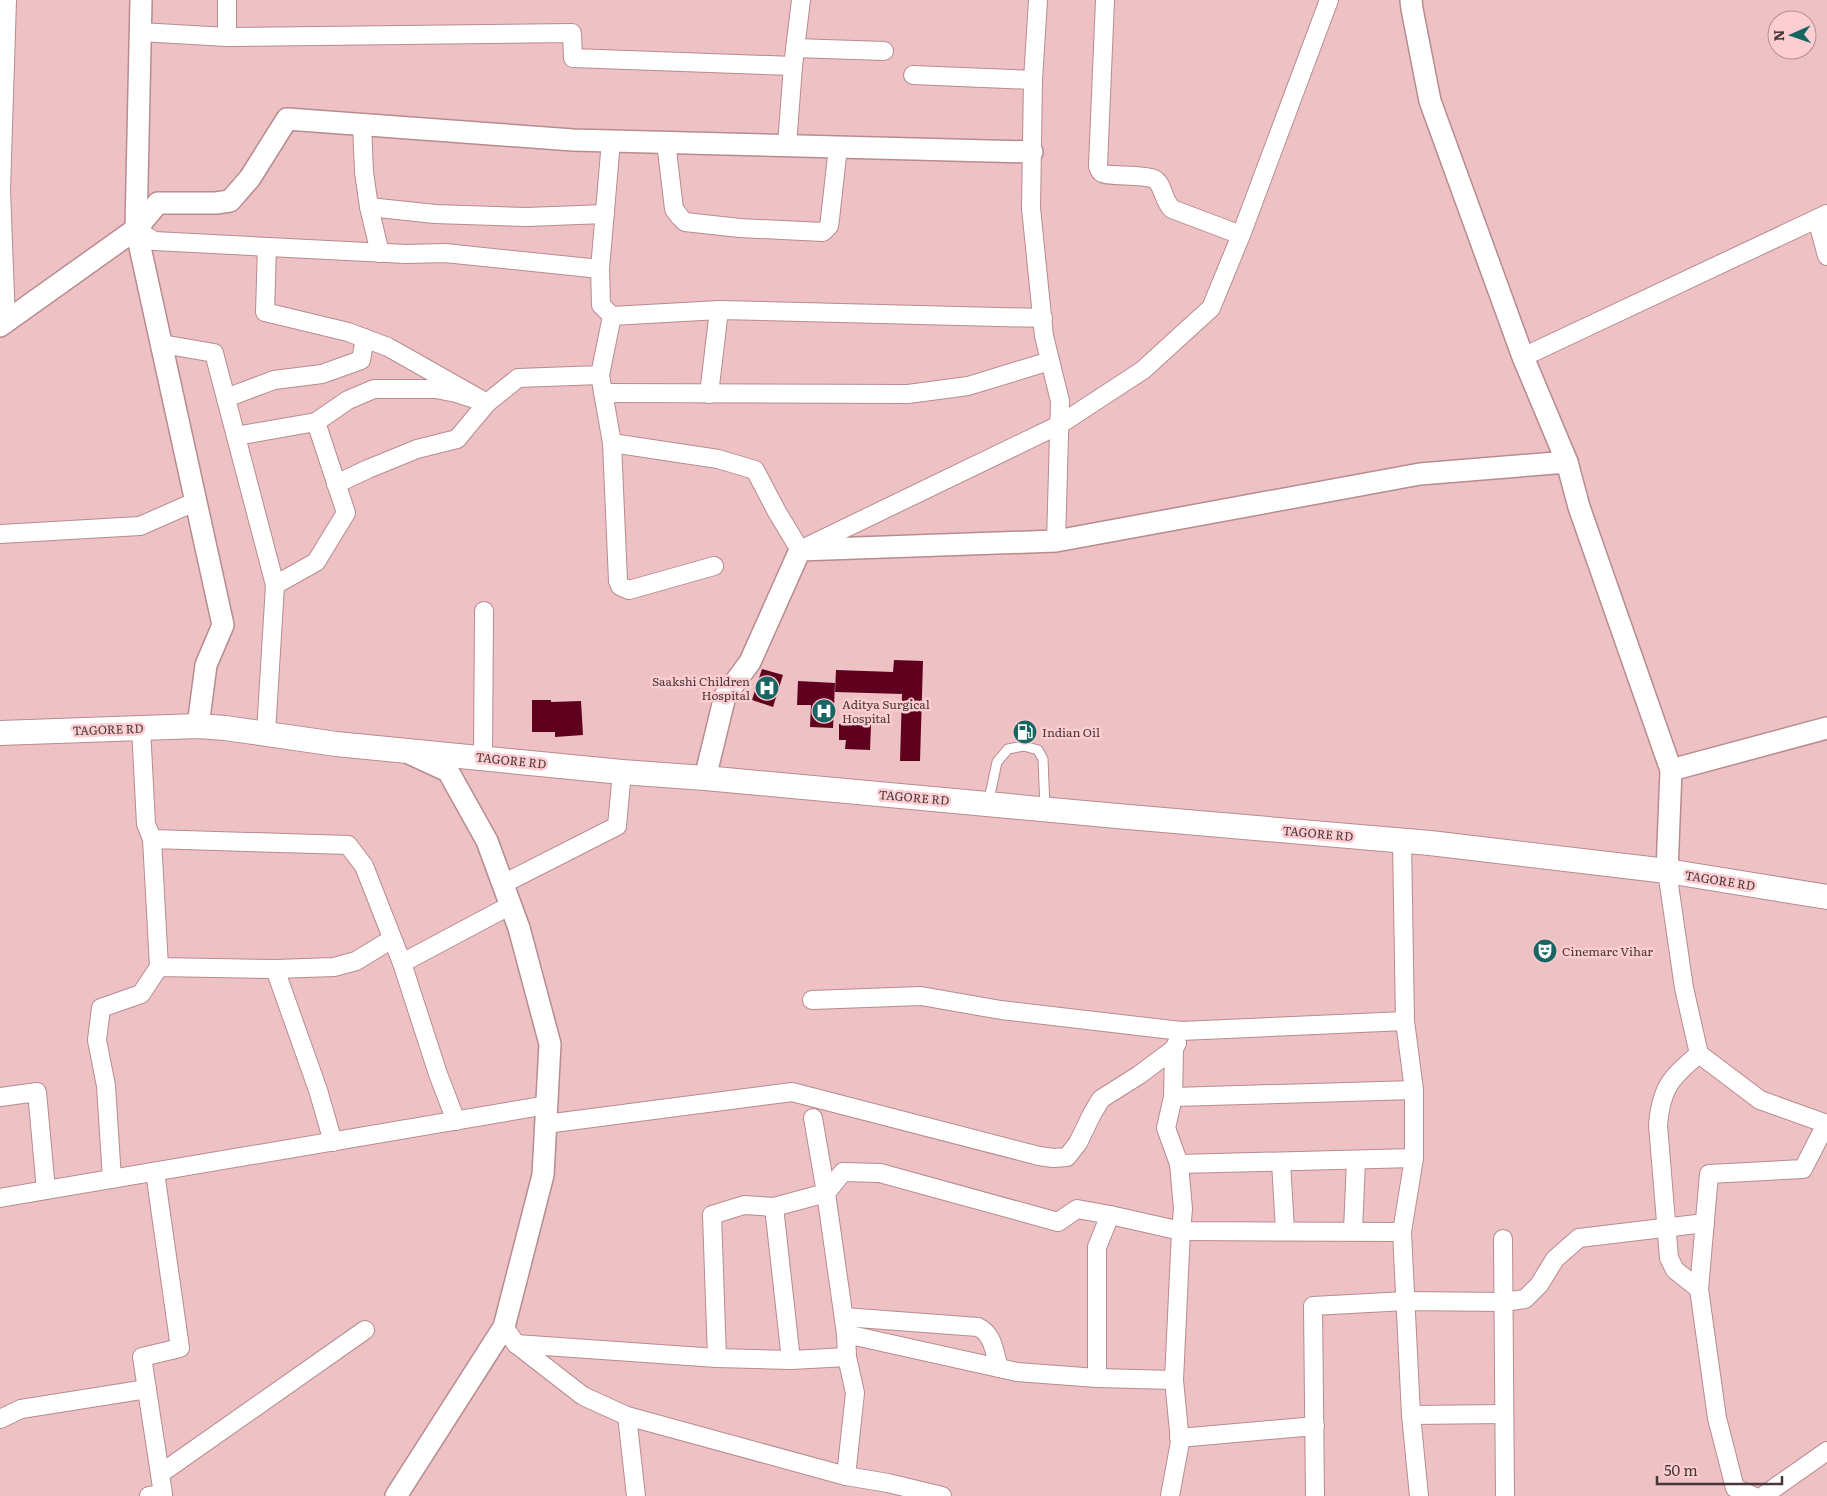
<svg xmlns="http://www.w3.org/2000/svg" width="1827" height="1496" font-family="Literata,serif">
<rect width="100%" height="100%" fill="#eec1c4"/>
<!-- building -->
<g fill="#5f001e">
<path d="M894,660L923,661L920,761H900L902,694L835,692L836,670L893,672Z"/>
<path d="M762,669L783,675L773,707L752,700Z"/>
<path d="M798,681L835,683L833,728L810,727L811,705H797Z"/>
<path d="M532,700H551V702L581,701L583,735L555,737V732H532Z"/>
<path d="M839,724L871,725L870,750L845,749L846,740H839Z"/>
</g>
<g fill="none" stroke-linecap="round" stroke-linejoin="round">
<defs>
<path id="service" d="M988,804L997,762L1008,749L1024,746L1038,750L1043,759L1045,808"/>
<g id="minor">
<path d="M1038,0L1033,80L1031,208L1044,336L1060,401L1056,541"/>
<path d="M1105,0L1098,166C1099,169 1099,171 1102,173C1109,177 1142,174 1154,179C1163,183 1163,201 1172,209L1241,235"/>
<path d="M140,32L227,37L572,33L573,58L793,66"/>
<path d="M227,37V0"/>
<path d="M795,48L884,51"/>
<path d="M913,75L1033,80"/>
<path d="M362,124L364,172L369,207L380,253"/>
<path d="M666,142L674,209L680,217L685,222L740,228L823,232L829,226L830,219L838,147"/>
<path d="M787,145L793,66L801,0"/>
<path d="M369,207L435,214L527,217L605,214"/>
<path d="M1817,219L1827,256"/>
<path d="M136,229L154,241L406,254L445,253L600,269L601,305L612,316L719,310L1043,318"/>
<path d="M267,247L265,312L348,332L388,347L487,403L457,439L417,449L368,469L336,484"/>
<path d="M600,269L611,141"/>
<path d="M6,322L1,190L7,0"/>
<path d="M162,344L214,353L275,585L266,733"/>
<path d="M1523,357L1827,214"/>
<path d="M600,375L612,443L718,459L755,470L777,512L800,550L1059,425L1143,370L1211,308L1241,235L1329,0"/>
<path d="M603,393L908,394L968,386L1050,361"/>
<path d="M709,394L719,310"/>
<path d="M226,398L274,380L322,374L361,360L365,338"/>
<path d="M316,422L348,400L374,389H436L456,393L487,403L518,378L600,375L612,316"/>
<path d="M236,436L316,422L346,513L316,562L275,585"/>
<path d="M612,443L618,581L620,586L629,590L714,566"/>
<path d="M0,534L140,526L197,501"/>
<path d="M141,728L146,824L152,839"/>
<path d="M483,757L484,611"/>
<path d="M1402,840L1405,1021L1414,1090V1158L1402,1232L1411,1415L1419,1496"/>
<path d="M1667,871L1684,988L1699,1054L1760,1100L1827,1124"/>
<path d="M503,884L617,826L622,772"/>
<path d="M402,963L511,905"/>
<path d="M159,967L152,839L348,845L364,866L402,963L438,1074L456,1121"/>
<path d="M275,969L334,967L356,961L392,939"/>
<path d="M812,1000L921,996L1001,1010L1181,1031L1405,1021"/>
<path d="M0,1097L37,1092L46,1190"/>
<path d="M1173,1097L1414,1090"/>
<path d="M546,1124L792,1092L1039,1156L1053,1158L1067,1157L1078,1143L1092,1114L1101,1099L1139,1075L1174,1049"/>
<path d="M1281,1162L1285,1231"/>
<path d="M1179,1164L1414,1158"/>
<path d="M112,1179L106,1086L97,1040L101,1008L141,994L159,967L275,969L318,1090L333,1142"/>
<path d="M0,1198L547,1105"/>
<path d="M774,1207L791,1360"/>
<path d="M1110,1215L1181,1231L1402,1232"/>
<path d="M1353,1231L1356,1160"/>
<path d="M1503,1239L1505,1496"/>
<path d="M1699,1289L1675,1270L1669,1258L1658,1125C1661,1088 1671,1077 1699,1054"/>
<path d="M844,1317L978,1327C994,1335 994,1352 999,1368"/>
<path d="M504,1327L516,1344L583,1396L627,1416L846,1476L888,1483L942,1496"/>
<path d="M846,1334L1017,1372L1097,1378V1247L1110,1215L1077,1209L1058,1222L880,1173L843,1172L826,1193L846,1334L847,1357L855,1393L846,1476"/>
<path d="M516,1344L717,1358L791,1360L847,1357"/>
<path d="M717,1358L712,1215L744,1205L774,1207L826,1193L813,1118"/>
<path d="M1097,1378L1174,1380"/>
<path d="M1411,1415L1504,1414"/>
<path d="M627,1416L636,1496"/>
<path d="M0,1419L21,1409L147,1389"/>
<path d="M1179,1438L1315,1426"/>
<path d="M160,1474L365,1330"/>
<path d="M149,1496L163,1494L142,1357L180,1348L155,1172"/>
<path d="M1170,1496L1180,1442L1174,1380L1181,1231L1183,1209L1179,1164L1166,1128L1173,1097L1174,1049L1177,1043"/>
<path d="M1315,1496L1313,1306L1406,1301L1504,1302L1525,1299L1539,1285L1555,1259L1579,1238L1705,1223"/>
<path d="M1753,1496L1735,1488L1717,1418L1699,1289L1709,1174L1803,1169L1826,1124"/>
<path d="M1763,1496L1827,1451"/>
</g>
<g id="tertiary">
<path d="M141,0L136,229L223,625L206,665L198,726"/>
<path d="M1411,0L1412,9L1430,101L1523,357L1567,462L1579,507L1671,770L1667,871"/>
<path d="M0,326L136,229L158,203H216L230,201L250,178L287,119L573,140L1032,152"/>
<path d="M1671,770L1827,728"/>
<path d="M705,778L725,696L750,662L800,550L1056,541L1420,474L1567,462"/>
<path d="M396,1496L504,1327L543,1175L550,1044L519,928L487,841L448,771L411,754"/>
</g>
<path id="secondary" d="M0,733L198,726L225,728L336,744L622,772L705,778L1117,816L1430,843L1667,871L1827,897"/>
</defs>
<!-- service casing -->
<use href="#service" stroke="#b78c8f" stroke-width="11"/>
<!-- minor casing -->
<use href="#minor" stroke="#b78c8f" stroke-width="20"/>
<!-- tertiary casing -->
<use href="#tertiary" stroke="#b78c8f" stroke-width="24"/>
<!-- secondary casing -->
<use href="#secondary" stroke="#b78c8f" stroke-width="26"/>
<!-- service -->
<use href="#service" stroke="#fff" stroke-width="9"/>
<!-- minor -->
<use href="#minor" stroke="#fff" stroke-width="18"/>
<!-- tertiary -->
<use href="#tertiary" stroke="#fff" stroke-width="21"/>
<!-- secondary -->
<use href="#secondary" stroke="#fff" stroke-width="24"/>
</g>
<!-- icons -->
<defs>
<symbol id="hospital-disc" viewBox="-11 -11 22 22"><circle r="9.5" fill="#176664" stroke="#fccdd1"/><path d="M-5-5h3v3.5h4V-5h3V5h-3V1.5h-4V5h-3Z" fill="#fff"/></symbol>
<symbol id="fuel-disc" viewBox="-11 -11 22 22"><circle r="9.5" fill="#176664" stroke="#fccdd1"/><path d="M-5.5-6h7V0h2V4h1.3V-2.5L3-4.5l.8-.8L6-3V5H2.5V1h-1V6h-7ZM-4.2-4.7v3.2H.2V-4.7Z" fill="#fff"/></symbol>
<symbol id="theatre-disc" viewBox="-11 -11 22 22"><circle r="9.5" fill="#176664" stroke="#fccdd1"/><path d="M-5-5.5Q0-4 5-5.5V0Q5 5 0 6Q-5 5-5 0ZM-3.3-2.5H-1v1.5H-3.3ZM1-2.5H3.3v1.5H1ZM-2.8 1Q0 5.5 2.8 1Z" fill="#fff"/></symbol>
</defs>
<g fill-rule="evenodd">
<use href="#hospital-disc" x="753" y="674" width="28" height="28"/>
<use href="#hospital-disc" x="810" y="697" width="28" height="28"/>
<use href="#fuel-disc" x="1011" y="718" width="28" height="28"/>
<use href="#theatre-disc" x="1531" y="937" width="28" height="28"/>
</g>
<g text-anchor="middle" dominant-baseline="central" stroke-width="5" stroke-linejoin="round" paint-order="stroke">
<!-- poi labels -->
<g font-size="12" fill="#483638" stroke="#fccdd1" text-anchor="start">
<text x="750" y="681" text-anchor="end">Saakshi Children<tspan x="750" dy="14">Hospital</tspan></text>
<text x="842" y="704">Aditya Surgical<tspan x="842" dy="14">Hospital</tspan></text>
<text x="1042" y="732">Indian Oil</text>
<text x="1562" y="951">Cinemarc Vihar</text>
</g>
<!-- street labels -->
<g font-size="12" fill="#483638" stroke="#fccdd1">
<text transform="translate(108 729) rotate(-2)">TAGORE RD</text>
<text transform="translate(511 760) rotate(6)">TAGORE RD</text>
<text transform="translate(914 797) rotate(5)">TAGORE RD</text>
<text transform="translate(1318 833) rotate(5)">TAGORE RD</text>
<text transform="translate(1720 880) rotate(9)">TAGORE RD</text>
</g>
</g>
<!-- north arrow -->
<g transform="translate(1792 35) rotate(268)"><circle r="24" fill="#fccdd1" stroke="#b49194"/>
<path d="M0-4L9 19L0 12L-9 19Z" fill="#176664"/>
<text y="-8" font-size="14" font-weight="bold" text-anchor="middle" fill="#483638">N</text>
</g>
<!-- scale -->
<path d="M1657 1476v8h125v-8" fill="none" stroke="#483638" stroke-width="2.5"/>
<text x="1664" y="1476" font-size="15" fill="#483638" stroke="#fccdd1" stroke-width="4" paint-order="stroke">50 m</text>
</svg>
